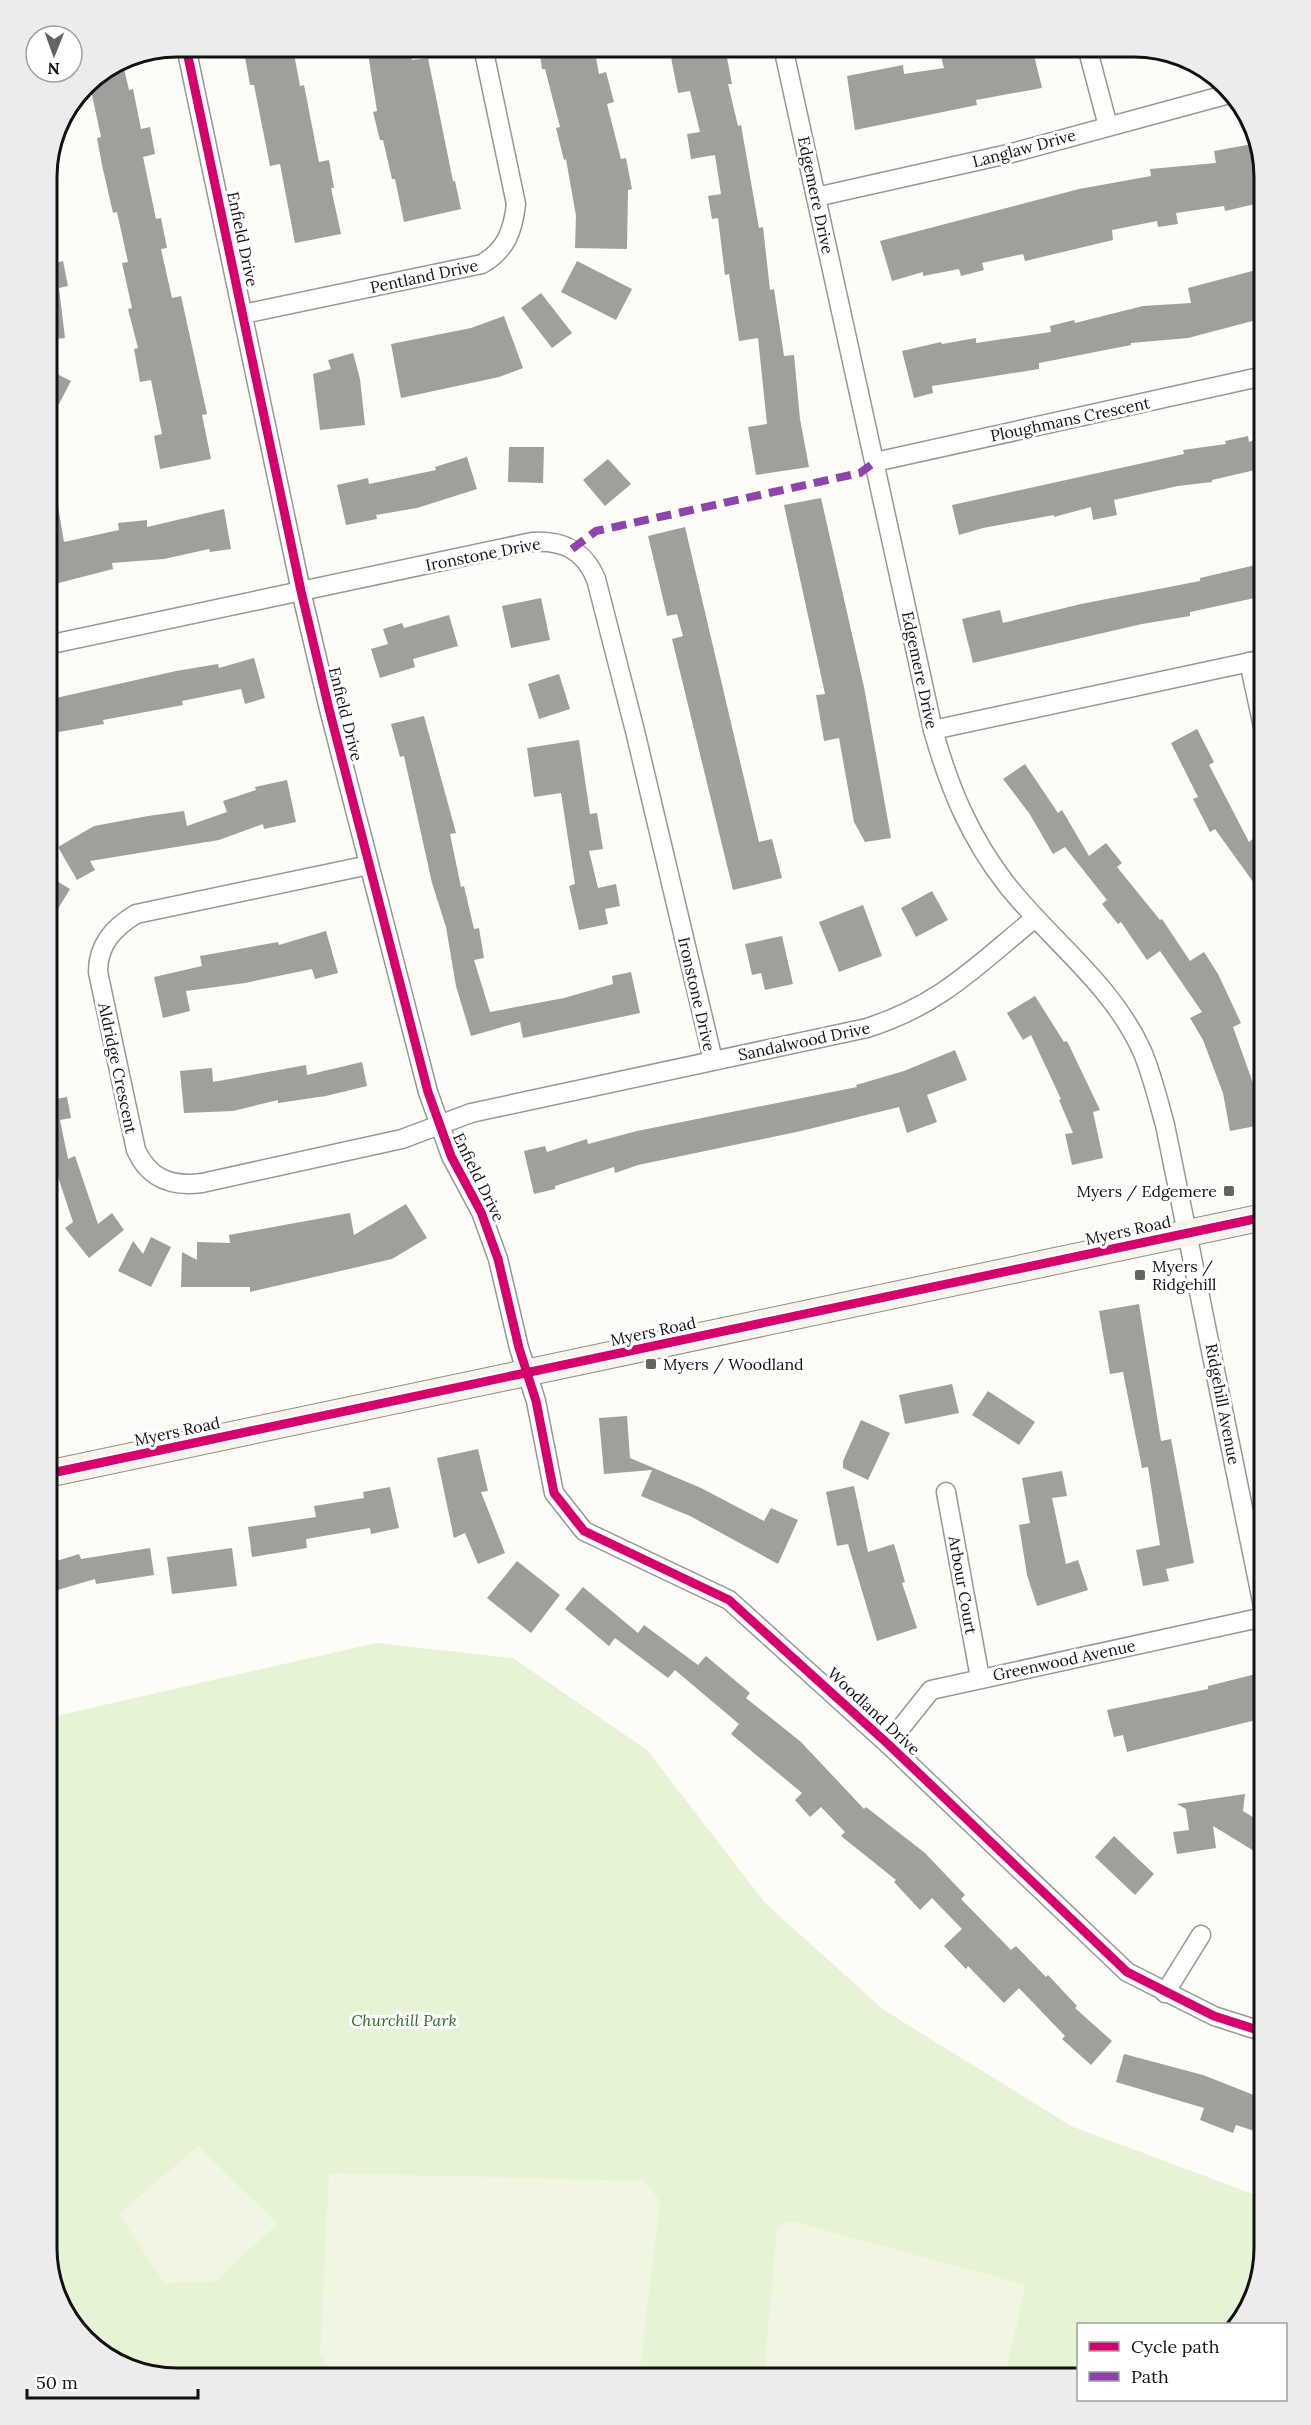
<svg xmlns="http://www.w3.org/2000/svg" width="1311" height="2425" font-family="Lora,serif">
<rect width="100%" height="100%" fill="#fdfcf7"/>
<!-- green -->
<path fill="#e7f3d7" d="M376,1643L513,1658L647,1750L766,1904L884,2010L1071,2126L1264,2198V2249L1243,2320L1238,2324H1078V2378H169L104,2356L57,2298L47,2248V1718Z"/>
<!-- pitch -->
<g fill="#f0f6e1">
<path d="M198,2146L277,2224L216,2281L164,2283L119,2214Z"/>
<path d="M329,2173L644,2181L660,2201L639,2378H339L320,2354Z"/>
<path d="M791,2221L1026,2285L1004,2378H764L777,2226Z"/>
</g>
<!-- building -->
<g fill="#a19f9c">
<path d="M367,47H409L412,60L428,58L453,181H455L461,209L404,222L395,179H392L383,140H380L373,112L377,111Z"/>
<path d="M539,47H594L599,74L606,72L614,102L607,104L621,159L626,158L632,189L628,190L627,249L575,248L576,216L566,159L564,160L556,128L560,127L545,69H542Z"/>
<path d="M669,47H725L732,84H728L738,126L741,125L759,228L763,227L770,290L774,289L784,356L794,355L800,419L809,467L756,475L748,427L767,424L758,338L739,341L729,274L725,275L718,218L712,219L708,196L721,194L715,155L691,159L687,134L700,132L690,91L678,93Z"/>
<path d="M1010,47H1032L1042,88L976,100L977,105L855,130L847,76L903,65L904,74L944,68L941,56L964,51L965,57Z"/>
<path d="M293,48L300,86L304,85L319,162L329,160L334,188H331L341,234L295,243L280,164L270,166L254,85H250L245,57Z"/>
<path d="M122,60L129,90L133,89L141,129L150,127L155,154L143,157L156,219L161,218L167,248L161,249L172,298L181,296L207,414L202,415L211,459L160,469L154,436L162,434L151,380L140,382L134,349L138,348L128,309L132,308L122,263L128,262L117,212L113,213L102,165L97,138L101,137L89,81Z"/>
<path d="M1258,143L1264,177V202L1225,211L1224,206L1176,213L1178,224L1158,227L1157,221L1112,230L1113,240L1025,261L1023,254L982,263L984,270L961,276L959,269L923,276V272L892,281L880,241L1079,189L1151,176L1150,169L1216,163L1214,151Z"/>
<path d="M63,261L68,286L59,288L65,338L47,340V265Z"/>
<path d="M577,261L632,289L616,320L561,292Z"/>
<path d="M1256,270L1264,318L1188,338L1131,343V345L1039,363V369L932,386L933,393L914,398L902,351L941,342L942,344L976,338V343L1051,332L1050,326L1074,320L1075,323L1143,306L1191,303L1188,288Z"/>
<path d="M541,293L572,333L552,348L521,308Z"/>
<path d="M504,316L523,368L499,377L401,398L391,344L471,328Z"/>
<path d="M353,353L360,379L365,425L320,430L313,374L331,369L328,360Z"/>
<path d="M47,369L71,381L59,404L47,398Z"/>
<path d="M1248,436L1249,442L1264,436V468L1212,480V482L1178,486L1114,500L1117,515L1093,520L1091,507L1054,517V515L983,528L959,535L952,505L1184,454L1183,450L1226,444L1225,441Z"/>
<path d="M509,447H544L543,483L508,482Z"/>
<path d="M467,457L477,489L417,508L376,515L377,519L346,525L337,485L368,478L369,484L436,470L435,467Z"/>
<path d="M608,459L631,484L605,506L583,480Z"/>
<path d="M821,498L864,687L891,838L865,842L854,822L839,738L824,741L816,695L825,694L784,505Z"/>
<path d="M47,500H57L64,542L119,530L118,523L147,520V527L224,509L231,549L210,552L209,549L164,559L112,563L113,569L47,586Z"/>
<path d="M685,527L759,842L772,839L782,878L733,890L672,639L683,636L677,614L667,616L648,536Z"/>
<path d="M1264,563V596L1190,612V616L1142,624L973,663L962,619L1000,610L1003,623L1081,604L1200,581V578Z"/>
<path d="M541,598L550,640L511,648L502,606Z"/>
<path d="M449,615L458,646L413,659L415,667L380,678L371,649L388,644L383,629L402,623L404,628Z"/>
<path d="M254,658L265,698L245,704L241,689L182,701L183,705L103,720L104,724L47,734V700L176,671L218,664L219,668Z"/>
<path d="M559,674L570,709L539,719L528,684Z"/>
<path d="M424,716L456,833L450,834L461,887L464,886L474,929L479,928L484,958L474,960L490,1012L564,998L613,984L612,976L631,972L640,1013L523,1038L520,1022L471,1036L456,986L446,927L432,883L404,756L400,757L391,724Z"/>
<path d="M1197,729L1214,762L1209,765L1249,842L1254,838L1264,852V897L1215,829L1210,832L1193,799L1198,797L1171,743Z"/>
<path d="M579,740L590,814L597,813L603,849L589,851L598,888L616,884L620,906L605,909L608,924L579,930L569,886L575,884L561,793L534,797L527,748Z"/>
<path d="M1025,764L1058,813L1062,810L1089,856L1106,843L1122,863L1117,867L1160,920L1162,919L1190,961L1204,952L1218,974L1241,1023L1233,1027L1254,1086L1261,1125L1230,1131L1223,1093L1203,1040L1190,1018L1202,1012L1160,951L1147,960L1121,922L1118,924L1102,904L1107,900L1065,847L1053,854L1029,813L1003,779Z"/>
<path d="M287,780L296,822L264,829L263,824L219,840L90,861L95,870L77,880L58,847L94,826L148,816L184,811L187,826L227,812L223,801L256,790L255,787Z"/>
<path d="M47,875L70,889L47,927Z"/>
<path d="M932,891L948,920L916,937L901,908Z"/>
<path d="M863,905L882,956L839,972L819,922Z"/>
<path d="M326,931L338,973L315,979L312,969L245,983L186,991L190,1011L163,1018L154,977L202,966L200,956L278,942L279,945Z"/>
<path d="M782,936L793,984L765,990L761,973L752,975L745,944Z"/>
<path d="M1035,996L1064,1042L1067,1041L1100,1110L1093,1112L1103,1158L1072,1165L1065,1134L1073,1133L1059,1100L1061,1099L1031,1035L1023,1040L1007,1013Z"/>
<path d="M955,1050L967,1080L927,1095L937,1122L907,1133L899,1107L801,1131L638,1165L615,1173L614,1167L555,1186V1189L534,1194L524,1151L545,1146L547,1152L587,1139L588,1144L637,1131L857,1087L856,1085L904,1071Z"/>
<path d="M362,1062L367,1086L326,1096L278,1103V1100L233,1111L184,1113L180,1071L212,1068L213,1082L306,1065L307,1075Z"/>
<path d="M56,1097V1099L67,1097L71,1118L60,1120L68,1159L75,1156L98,1224L112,1213L124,1230L89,1258L65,1228L73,1222L47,1144V1098Z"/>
<path d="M406,1204L427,1238L392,1259L250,1292V1287H181L182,1252L197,1260V1242L230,1243L229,1235L350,1213L354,1235Z"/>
<path d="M151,1237L171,1247L151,1287L118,1271L133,1241L143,1254Z"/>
<path d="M1139,1304L1161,1441L1171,1439L1194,1563L1166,1569L1169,1581L1143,1586L1136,1550L1160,1545L1148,1467L1142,1468L1123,1372L1110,1374L1099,1311Z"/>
<path d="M952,1384L959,1413L905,1424L899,1395Z"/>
<path d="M988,1391L1035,1422L1019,1445L972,1415Z"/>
<path d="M627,1416L630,1458L701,1488L764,1521L771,1508L798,1520L778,1564L690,1516L641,1496L652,1470L604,1474L599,1418Z"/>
<path d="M861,1420L890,1433L868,1480L843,1468V1461Z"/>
<path d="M478,1449L488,1491L481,1492L505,1553L478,1564L465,1533L454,1538L437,1458Z"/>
<path d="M1062,1471L1067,1496L1052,1498L1066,1564L1078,1560L1088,1590L1037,1606L1027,1575L1019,1525L1030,1523L1022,1478Z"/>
<path d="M854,1486L868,1552L894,1544L905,1582L902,1583L917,1628L877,1641L848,1544L837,1546L826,1492Z"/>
<path d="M390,1487L399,1528L371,1534L370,1528L306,1539L307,1548L252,1557L248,1527L316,1517L314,1506L364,1498L363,1492Z"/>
<path d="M150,1548L154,1575L96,1584L95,1579L47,1593V1564L79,1554L81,1559Z"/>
<path d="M232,1548L237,1586L172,1594L167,1557Z"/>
<path d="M517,1561L560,1595L531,1633L487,1598Z"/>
<path d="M583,1587L638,1633L644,1625L698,1665L706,1656L750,1693L746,1698L801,1742L864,1809L866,1807L925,1853L965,1895L961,1899L1011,1950L1016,1946L1046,1977L1048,1975L1077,2006L1075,2008L1112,2041L1091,2065L1062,2039L1065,2036L1019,1988L1004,2003L968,1966L966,1969L944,1946L962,1929L932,1898L920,1910L894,1882L896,1880L841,1836L845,1832L821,1807L810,1817L795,1800L802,1793L731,1734L739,1724L675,1670L668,1678L615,1638L609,1646L565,1609Z"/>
<path d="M1264,1672V1718L1127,1752L1123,1735L1114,1737L1107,1710L1208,1689V1686Z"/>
<path d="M1245,1794L1243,1811L1264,1824V1857L1213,1826L1216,1848L1177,1854L1173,1832L1189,1830L1186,1809L1177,1804Z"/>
<path d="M1114,1836L1154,1874L1135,1895L1095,1857Z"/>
<path d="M1124,2054L1203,2075L1264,2099V2134L1236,2125L1233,2133L1200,2120L1204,2108L1116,2082Z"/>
</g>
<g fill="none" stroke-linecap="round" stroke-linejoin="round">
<defs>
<g id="minor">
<path d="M186,47L301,591L329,709L428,1092L451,1156L481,1212L498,1259L519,1348L536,1401L554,1493L584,1531L729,1600L888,1744L1127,1972L1214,2016L1264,2032"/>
<path d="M783,47L933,730C949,787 970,838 1007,885C1051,941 1112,984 1142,1051C1152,1074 1158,1100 1165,1125L1264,1611"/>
<path d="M1087,47L1108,126"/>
<path d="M816,197L1008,154L1229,94"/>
<path d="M243,314L482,264C506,250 513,231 516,204L483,47"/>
<path d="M875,462L1264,376"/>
<path d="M47,645L532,542C563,540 584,550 596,579L635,731L713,1060"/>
<path d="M1249,662L1264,731"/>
<path d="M933,730L1264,659"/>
<path d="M369,865L136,914C113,928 98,945 98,972L136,1150C149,1179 172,1187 202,1183L402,1139L471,1113L867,1028C942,1004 976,966 1035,918"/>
<path d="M946,1492L980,1678"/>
<path d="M888,1744L931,1690L1264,1617"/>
<path d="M1165,1993L1201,1935"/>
</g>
<path id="secondary" d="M47,1474L1264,1217"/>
</defs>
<!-- minor casing -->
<use href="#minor" stroke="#979795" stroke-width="21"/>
<!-- secondary casing -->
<use href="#secondary" stroke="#8e8d8b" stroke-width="28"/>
<!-- minor -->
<use href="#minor" stroke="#fffffe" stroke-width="18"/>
<!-- secondary -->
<use href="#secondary" stroke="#f6f4eb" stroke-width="26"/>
<!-- quiet -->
<path stroke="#8e44ad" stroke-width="8" stroke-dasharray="15 8" stroke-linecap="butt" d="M572,549L596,531L860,473L875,462"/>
<defs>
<g id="cycleway">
<path d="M186,47L301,591L329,709L428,1092L451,1156L481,1212L498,1259L519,1348L536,1401L554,1493L584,1531L729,1600L888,1744L1127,1972L1214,2016L1264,2032"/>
<path d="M47,1474L1264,1217"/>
</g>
</defs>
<!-- cycleway casing -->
<use href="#cycleway" stroke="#fff" stroke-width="13"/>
<!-- cycleway -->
<use href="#cycleway" stroke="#d6006c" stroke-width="9"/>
</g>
<!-- markers -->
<g fill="#646362" stroke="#fff" stroke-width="2">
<rect x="1223" y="1185" width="12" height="12" rx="3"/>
<rect x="1134" y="1269" width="12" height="12" rx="3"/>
<rect x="645" y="1358" width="12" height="12" rx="3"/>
</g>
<g text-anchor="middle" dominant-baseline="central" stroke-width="6" stroke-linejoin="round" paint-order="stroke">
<!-- street labels -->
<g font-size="16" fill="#111" stroke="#fff">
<text transform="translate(1024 148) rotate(-15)">Langlaw Drive</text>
<text transform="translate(816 195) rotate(78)">Edgemere Drive</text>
<text transform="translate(243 239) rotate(78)">Enfield Drive</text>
<text transform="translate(424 276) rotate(-12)">Pentland Drive</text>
<text transform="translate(1070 419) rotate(-12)">Ploughmans Crescent</text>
<text transform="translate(483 554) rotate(-11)">Ironstone Drive</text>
<text transform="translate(920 670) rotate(78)">Edgemere Drive</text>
<text transform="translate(346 714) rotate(76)">Enfield Drive</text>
<text transform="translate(697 994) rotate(77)">Ironstone Drive</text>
<text transform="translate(804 1041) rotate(-12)">Sandalwood Drive</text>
<text transform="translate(118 1068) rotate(78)">Aldridge Crescent</text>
<text transform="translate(479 1177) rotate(64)">Enfield Drive</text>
<text transform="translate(1128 1230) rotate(-12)">Myers Road</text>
<text transform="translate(653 1331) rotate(-12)">Myers Road</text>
<text transform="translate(1223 1404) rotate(79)">Ridgehill Avenue</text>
<text transform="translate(177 1431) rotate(-12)">Myers Road</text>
<text transform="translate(963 1585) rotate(80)">Arbour Court</text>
<text transform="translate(1064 1660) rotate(-12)">Greenwood Avenue</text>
<text transform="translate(874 1711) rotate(43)">Woodland Drive</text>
</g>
<!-- poi labels -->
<g font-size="16" fill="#111" stroke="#fff" text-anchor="start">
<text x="1217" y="1191" text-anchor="end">Myers / Edgemere</text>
<text x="1152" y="1266">Myers /<tspan x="1152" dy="18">Ridgehill</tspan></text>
<text x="663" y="1364">Myers / Woodland</text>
</g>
<!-- park labels -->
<g font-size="16" font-style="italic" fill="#2f6b1f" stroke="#fff">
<text x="404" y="2020">Churchill Park</text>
</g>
</g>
<!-- crop -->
<path d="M0 0H1311V2425H0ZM177 57H1134A120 120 0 0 1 1254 177V2248A120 120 0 0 1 1134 2368H177A120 120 0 0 1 57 2248V177A120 120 0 0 1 177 57Z" fill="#ececec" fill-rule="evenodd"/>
<path fill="none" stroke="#111" stroke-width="3" d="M177 57H1134A120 120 0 0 1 1254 177V2248A120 120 0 0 1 1134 2368H177A120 120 0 0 1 57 2248V177A120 120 0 0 1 177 57Z"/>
<!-- legend -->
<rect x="1077" y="2323" width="210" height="78" fill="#ffffff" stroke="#a0a0a0" stroke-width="1.5"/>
<rect x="1089" y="2342" width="30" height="9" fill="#d6006c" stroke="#a0a0a0" stroke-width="1.5"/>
<text x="1131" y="2353" font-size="18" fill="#111111">Cycle path</text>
<rect x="1089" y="2372" width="30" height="9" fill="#8e44ad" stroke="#a0a0a0" stroke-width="1.5"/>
<text x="1131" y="2383" font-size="18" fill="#111111">Path</text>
<!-- north arrow -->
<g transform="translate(54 54) rotate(181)"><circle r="28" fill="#ffffff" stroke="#a0a0a0" stroke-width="1.5"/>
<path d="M0-4.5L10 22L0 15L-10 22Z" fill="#646362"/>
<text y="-9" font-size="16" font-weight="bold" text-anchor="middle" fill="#111111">N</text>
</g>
<!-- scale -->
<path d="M27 2389v9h171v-9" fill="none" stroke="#111111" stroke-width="3"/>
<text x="36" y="2389" font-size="18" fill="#111111" stroke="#ffffff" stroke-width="4.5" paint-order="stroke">50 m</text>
</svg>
